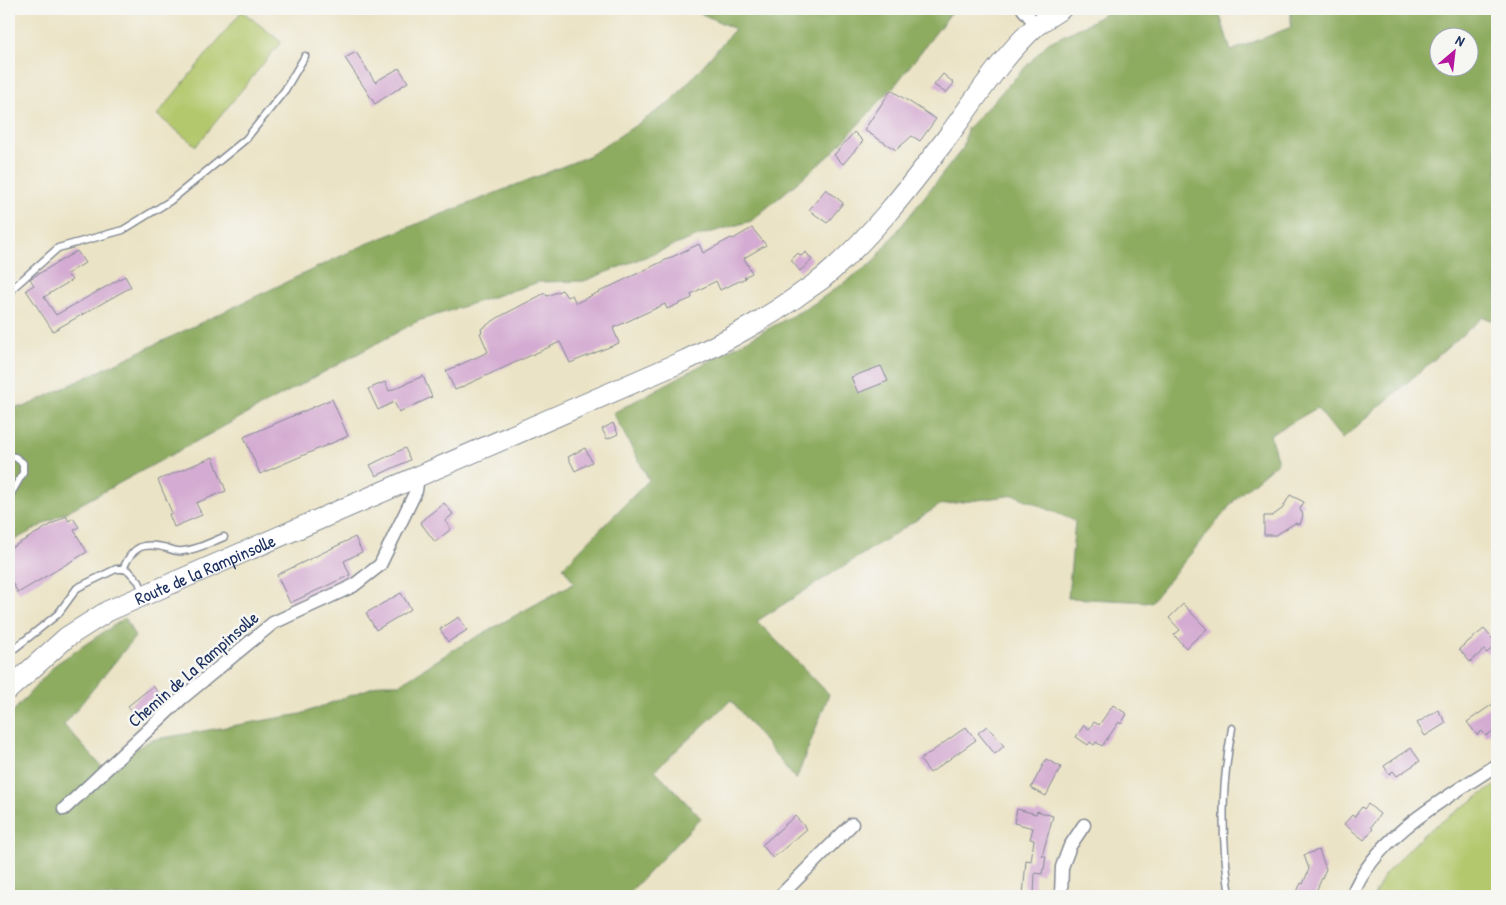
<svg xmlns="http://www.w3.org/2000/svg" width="1506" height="905" font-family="'Patrick Hand',sans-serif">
<rect width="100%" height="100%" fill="#f6f6f2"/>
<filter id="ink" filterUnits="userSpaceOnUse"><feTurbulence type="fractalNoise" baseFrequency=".02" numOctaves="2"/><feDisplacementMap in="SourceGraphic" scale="10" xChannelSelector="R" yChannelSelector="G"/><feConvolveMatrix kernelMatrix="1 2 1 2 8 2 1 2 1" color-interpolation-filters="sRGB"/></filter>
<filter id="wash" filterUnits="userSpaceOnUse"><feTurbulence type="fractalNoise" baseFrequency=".0096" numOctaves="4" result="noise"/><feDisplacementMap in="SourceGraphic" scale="20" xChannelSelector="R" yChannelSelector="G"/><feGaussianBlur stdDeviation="1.12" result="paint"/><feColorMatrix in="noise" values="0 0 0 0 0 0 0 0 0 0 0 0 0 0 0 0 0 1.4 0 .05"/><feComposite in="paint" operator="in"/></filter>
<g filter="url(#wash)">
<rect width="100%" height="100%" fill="#ebe3c5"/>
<!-- green -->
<g fill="#b3c76c" stroke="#677b65">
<path d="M242,11L281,42L196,146L157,115Z"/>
<path d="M1497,784V896H1374L1385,874L1425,833Z"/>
</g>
<!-- forest -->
<g fill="#8eac60" stroke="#546e5f" fill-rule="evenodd">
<path d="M691,9H954L896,84L830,155L751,221L698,236L584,281L539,282L418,321L9,543V406L24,407L364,245L589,156L671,102L735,29Z"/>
<path d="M1112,9H1218L1231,51L1291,27V9H1497V322L1483,317L1342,439L1317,408L1270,435L1278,462L1239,495L1151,602L1068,598L1075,521L1015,495L940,505L757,621L829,694L796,780L731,700L655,770L701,818L626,896H9V716L56,664L125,618L135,637L64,725L103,768L151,740L301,714L381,684H400L453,650L574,583L563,567L649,480L613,413L812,305L872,263L963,148L967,129L1048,43L1089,23ZM1438,38H1468V68H1438Z"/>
</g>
<g id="blocks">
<!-- building -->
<g fill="#d4abd2">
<path d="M356,52L375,82L399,68L408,82L375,104L345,58Z"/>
<path d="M943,74L954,83L946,93L934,85Z"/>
<path d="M891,90L936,119L920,141L912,136L896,150L864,130Z"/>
<path d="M854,132L863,141L843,164L834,155Z"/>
<path d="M826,189L843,203L827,223L809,210Z"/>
<path d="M752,228L766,245L744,258L752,273L744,277L746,278L720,290L716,281L691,294L692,298L667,309L665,304L613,328L619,343L570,363L560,342L455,390L446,371L488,352L480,333L482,332L481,329L499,317L545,293L547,296L562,290L567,297L572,295L576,303L699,244L703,253L731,238L733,239Z"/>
<path d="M77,251L85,263L67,274L72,280L44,297L56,315L125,276L131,287L53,331L26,290L34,285L30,279L33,277Z"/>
<path d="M806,252L812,260L800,271L791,260L798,253L801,256Z"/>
<path d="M881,366L888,381L858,393L851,377Z"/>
<path d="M423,376L432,397L399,412L394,402L378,410L368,389L385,382L389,391Z"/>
<path d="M332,399L348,436L260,474L244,437Z"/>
<path d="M613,423L618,434L607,439L602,429Z"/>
<path d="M405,448L410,460L376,476L370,465Z"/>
<path d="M585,448L592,462L575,471L568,457Z"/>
<path d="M213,457L226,491L196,503L202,515L174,527L169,514L172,513L158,480Z"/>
<path d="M1290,495L1304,502L1300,509L1303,515L1300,525L1295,523L1276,535H1264V516H1272L1282,509Z"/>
<path d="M444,503L453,514L445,521L451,529L435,542L420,522Z"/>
<path d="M66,516L69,521L73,518L79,527L74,530L87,552L18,593L9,576V549Z"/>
<path d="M355,537L362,552L344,561L350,575L290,603L277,575Z"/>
<path d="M401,593L411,609L376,630L366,613Z"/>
<path d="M1183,604L1207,629L1186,648L1174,635L1180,630L1169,618Z"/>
<path d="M459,617L467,630L448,642L440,629Z"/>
<path d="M1484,629L1497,644L1487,653L1484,650L1470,662L1459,649Z"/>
<path d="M153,686L163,699L138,719L128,706Z"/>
<path d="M1497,701V728L1486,736L1482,731L1477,735L1467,722Z"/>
<path d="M1113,705L1127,714L1121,724L1119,722L1102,746L1096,742L1094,745L1090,742L1088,745L1076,737L1084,725L1089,729L1094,722L1099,725Z"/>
<path d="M1438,710L1446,723L1425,736L1417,723Z"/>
<path d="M987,726L1004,746L995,754L978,733Z"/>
<path d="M966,727L976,740L930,773L920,760Z"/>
<path d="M1411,748L1420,761L1397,776L1393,771L1389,774L1384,766Z"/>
<path d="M1046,759L1061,767L1046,796L1031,788Z"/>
<path d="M1368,804L1380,814L1371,827L1373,829L1364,840L1344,824L1352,815L1354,817L1362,807L1364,809Z"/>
<path d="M1017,809L1036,814L1037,811L1053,816L1042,856H1046L1044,869H1043L1042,874L1035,873L1034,896H1023L1026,860L1031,861L1034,840L1030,839L1033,828L1014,823Z"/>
<path d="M795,816L807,829L773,858L762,845Z"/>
<path d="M1319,850L1326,869L1314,896H1295L1301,883L1303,884L1309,869L1304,855Z"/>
</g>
</g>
</g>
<g filter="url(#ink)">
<use href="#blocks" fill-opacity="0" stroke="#838992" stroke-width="1"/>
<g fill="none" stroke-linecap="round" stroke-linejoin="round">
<defs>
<g id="lane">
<path d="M9,295L14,287L58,248L123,230L170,201L246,139L285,90L305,56"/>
<path d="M9,456L15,457L23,463V473L9,497"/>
<path d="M123,569C133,545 144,542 167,548C172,550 178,552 183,551C197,550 211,542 224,537"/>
<path d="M9,653L58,614L77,588L116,569H123L129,571L139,582L144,594"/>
<path d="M1230,896C1221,835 1221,789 1232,728"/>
</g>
<g id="street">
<path d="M1023,9L1037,26"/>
<path d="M64,809L182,698L273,623L353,586L380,565L416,491L418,477"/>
<path d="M780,896L852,824"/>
<path d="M1061,896L1062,867L1070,846L1084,825"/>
<path d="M1352,896C1375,836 1446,798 1497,765"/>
</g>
<g id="primary">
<path id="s1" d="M9,689L67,637L108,611L686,360C726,341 759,323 795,298C804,291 814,285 823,278C870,238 909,188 946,139C975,100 1000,59 1036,26C1044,20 1053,14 1061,9"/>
</g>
</defs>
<!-- lane casing -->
<use href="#lane" stroke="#838992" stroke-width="9"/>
<!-- street casing -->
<use href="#street" stroke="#838992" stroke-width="15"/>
<!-- primary casing -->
<use href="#primary" stroke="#838992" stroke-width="22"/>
<!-- lane -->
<use href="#lane" stroke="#fff" stroke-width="6"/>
<!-- street -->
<use href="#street" stroke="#fff" stroke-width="12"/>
<!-- primary -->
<use href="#primary" stroke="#fff" stroke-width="20"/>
</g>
</g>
<g text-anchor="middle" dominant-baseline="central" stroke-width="5" stroke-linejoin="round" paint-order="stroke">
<!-- street labels -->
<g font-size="18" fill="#1b2f5e" stroke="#f6f6f2">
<text stroke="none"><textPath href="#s1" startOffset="232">Route de la Rampinsolle</textPath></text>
<text transform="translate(193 669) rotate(-41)">Chemin de La Rampinsolle</text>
</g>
</g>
<!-- margin -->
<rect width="1506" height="905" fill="none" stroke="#f6f6f2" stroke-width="30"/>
<!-- north arrow -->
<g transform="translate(1454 52) rotate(28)"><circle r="24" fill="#f6f6f2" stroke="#9ea6b7"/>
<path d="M0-4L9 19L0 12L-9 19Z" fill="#b5179e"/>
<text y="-8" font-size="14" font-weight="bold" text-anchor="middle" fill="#1b2f5e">N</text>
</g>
</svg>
